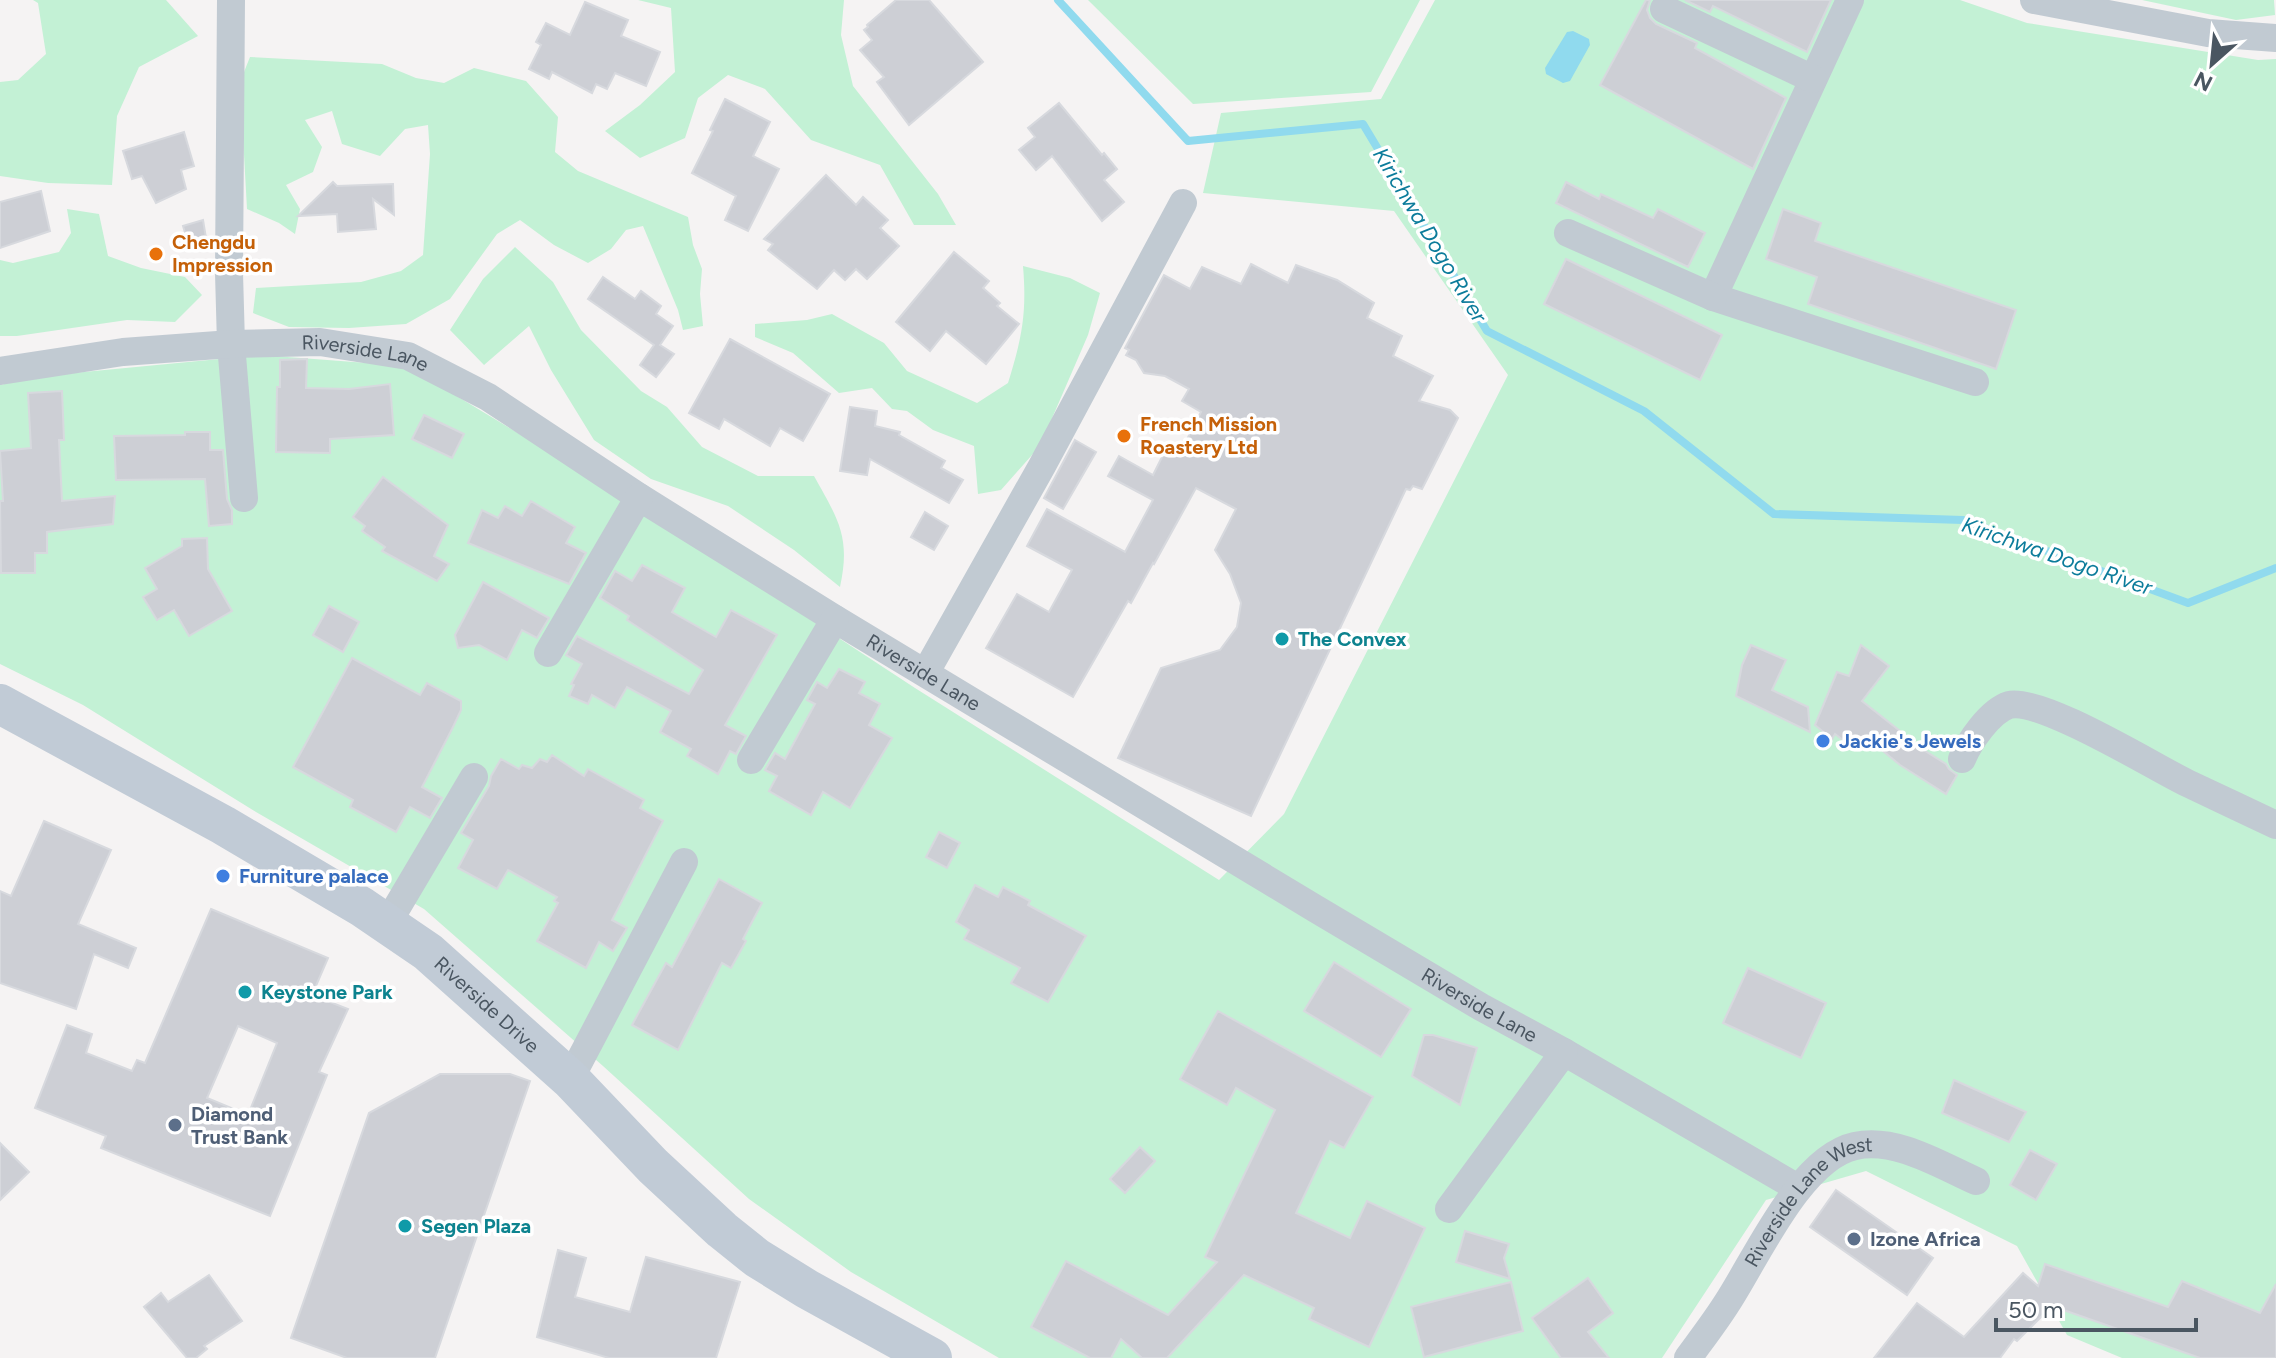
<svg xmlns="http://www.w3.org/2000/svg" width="2276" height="1358" font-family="Figtree,sans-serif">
<rect width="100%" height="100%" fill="#f5f3f3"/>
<!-- green -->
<g fill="#c3f1d5">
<path d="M33,0H166L198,36L139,67L117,116L112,185L48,183L0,176V82L18,80L46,54L38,3Z"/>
<path d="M638,0H844L841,35L853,86L938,194L956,225H914L880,165L811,140L765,89L728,75L698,98L685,138L640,158L605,131L640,105L675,72L671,8Z"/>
<path d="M1088,0H1420L1371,92L1193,104Z"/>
<path d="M1435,0H1960L2027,23L2258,60L2276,59V1358H2122L2067,1335L2017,1246L1866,1171L1766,1200L1662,1358H999L851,1272L749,1199L603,1066L424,909L256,812L83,705L0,664V385L42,376L261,355L407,366L622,496L915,688L1219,880L1284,814L1508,375L1394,211L1203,193L1221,113L1381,99Z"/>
<path d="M2142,0H2274L2275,15L2236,20Z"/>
<path d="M250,57L382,64L416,78L444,83L474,68L526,81L558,117L555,152L578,171L688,217L693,245L702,269L700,294L703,326L683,330L678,310L643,226L626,230L611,249L588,263L554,245L520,220L497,234L450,299L406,324L349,328L289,327L253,313L256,288L361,282L401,271L423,255L430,154L428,125L405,129L380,156L342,144L332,111L305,120L322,147L313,172L286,185L300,209L295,234L279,223L247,209L240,82Z"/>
<path d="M67,209L99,214L108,256L141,268L185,277L202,295L175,322L127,320L17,336H0V260L13,263L59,252L71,233Z"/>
<path d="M515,247L553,282L581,330L641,391L667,407L702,447L758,476H814C838,519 851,537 840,587L794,550L728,506L651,479L594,440L551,370L529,326L484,365L450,330L483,279Z"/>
<path d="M1023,266L1070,278L1100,293L1088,335L1040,446L1001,490L978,494L974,446L933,430L907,411L892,409L872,388L839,393L793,353L755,337V324L807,320L832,314L884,343L907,371L977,403L1008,383C1022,338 1027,313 1023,266Z"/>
</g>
<!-- water -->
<path fill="#90daee" d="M1573,31L1589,39L1590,45L1570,81L1563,83L1546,74L1545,68L1567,32Z"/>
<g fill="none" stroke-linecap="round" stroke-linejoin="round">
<!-- stream -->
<path stroke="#90daee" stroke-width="8" d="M1058,0L1188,141L1363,124L1487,331L1644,411L1774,514L1963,520L2188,603L2276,568"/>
</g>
<!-- building -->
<g fill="#cdcfd5" stroke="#d7d9de" stroke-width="2" fill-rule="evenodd">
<path d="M896,0H929L983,62L909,125L877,82L884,77L860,50L872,40L864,30L868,27L867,25Z"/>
<path d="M1646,0H1650L1647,10L1650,18L1656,24L1697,43L1695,48L1786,98L1753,169L1600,85Z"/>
<path d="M1685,0H1831L1807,52L1713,6L1710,12Z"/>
<path d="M585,2L628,20L621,36L660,52L646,86L615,73L607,89L596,84L592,93L552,72L549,79L529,69L541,45L536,42L546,23L570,35Z"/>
<path d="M725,99L770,122L753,156L779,169L748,231L725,220L736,196L692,173L713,131L710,130Z"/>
<path d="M1059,103L1102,155L1104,153L1117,169L1104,180L1124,202L1102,221L1052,156L1036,170L1019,150L1035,137L1028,128Z"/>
<path d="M184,132L194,166L181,170L186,189L156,203L142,176L132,179L123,151Z"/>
<path d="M826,175L856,205L863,197L888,220L880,228L899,246L867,279L856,269L845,280L834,270L817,289L768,250L773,244L764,239Z"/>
<path d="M333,182L337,186L393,184L394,215L373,199L376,229L338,232L337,214L298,216Z"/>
<path d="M1566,182L1599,199L1601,194L1653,218L1658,209L1705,233L1688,267L1556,203Z"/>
<path d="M41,191L50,231L0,248V202Z"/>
<path d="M1783,209L1821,223L1815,241L2016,310L1996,369L1808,304L1817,277L1766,259Z"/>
<path d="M203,220L207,244L190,249L183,226Z"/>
<path d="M954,252L989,281L983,288L1000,303L997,306L1019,324L986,364L946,331L930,351L896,322Z"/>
<path d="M1566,259L1722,335L1700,380L1544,304Z"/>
<path d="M1251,264L1288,283L1296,265L1337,280L1374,303L1367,318L1402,336L1393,356L1433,376L1419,401L1450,410L1458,418L1422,489L1413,486L1410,490L1406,489L1251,816L1118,758L1161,668L1220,650L1237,627L1241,603L1230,574L1215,550L1236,509L1196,488L1154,564L1153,563L1131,603L1128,601L1073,697L986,648L1017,594L1049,612L1072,570L1027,546L1047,509L1125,552L1153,500L1108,476L1119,456L1153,475L1167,447L1180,453L1201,412L1182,401L1189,389L1165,376L1144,373L1136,360L1126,355L1129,350L1125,348L1164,275L1190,289L1202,267L1241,284Z"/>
<path d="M603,277L635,299L641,291L661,306L656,314L673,326L660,345L674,354L656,377L640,365L654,345L588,299Z"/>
<path d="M730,339L830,394L803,441L780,428L770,446L724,419L719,429L689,413Z"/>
<path d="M307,359L306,388L349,389L390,384L394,435L330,439V453L276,452L277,387H280V360Z"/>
<path d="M62,391L64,440H59L62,501L115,496L113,524L47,532V553H35V573H1L0,501H3L0,451L31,448L28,393Z"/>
<path d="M850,407L877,411L875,426L900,432L899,435L945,461L941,468L963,480L949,503L870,459L867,475L840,471Z"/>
<path d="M424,415L464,434L452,458L412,439Z"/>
<path d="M185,432H210V450H223L227,499L232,510V524L209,526L205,479L116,480L114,436L185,435Z"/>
<path d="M1075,440L1096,452L1063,509L1044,498Z"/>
<path d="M383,477L448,525L434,556L449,564L437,581L382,551L385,547L362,531L365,526L353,517Z"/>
<path d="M531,501L575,527L566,543L586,553L569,584L468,543L482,510L498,518L505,506L522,516Z"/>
<path d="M925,512L948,526L934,550L911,537Z"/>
<path d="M207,538L208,569L232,611L189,636L174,610L157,620L143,597L157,589L145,568L182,546V539Z"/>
<path d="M642,565L685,588L672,612L716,637L731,610L777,635L725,725L746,736L736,754L730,751L718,774L687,756L691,749L660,732L671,711L627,687L615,708L592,695L588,704L569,696L574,685L571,684L582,664L566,655L577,636L689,694L703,670L627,620L629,616L600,598L615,571L632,581Z"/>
<path d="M483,582L549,618L537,638L522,630L507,660L479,645L458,648L455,635Z"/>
<path d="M329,606L359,622L343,652L313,635Z"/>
<path d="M1751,645L1786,660L1772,690L1808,707L1810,732L1736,696L1742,665Z"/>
<path d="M1861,645L1889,666L1862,701L1900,731L1898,734L1946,764L1949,769L1957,775L1946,794L1900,765L1866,737L1856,750L1835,734L1832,739L1815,725L1837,672L1849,676Z"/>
<path d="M352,658L420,695L427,683L461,701V710L452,729L422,787L442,798L430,818L410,807L396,832L350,807L353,800L293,767Z"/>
<path d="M839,669L865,682L859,693L880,704L869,725L892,738L850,808L823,792L811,815L769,791L777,776L765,770L775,753L785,759L815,704L807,700L817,682L827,688Z"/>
<path d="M552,755L584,776L588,769L644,800L640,808L663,821L612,920L627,928L613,951L599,942L586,968L537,941L558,903L554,901L557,897L508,870L497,889L458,868L473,840L461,833L489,786L491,776L501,759L519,769L522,765L532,768L540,759L547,762Z"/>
<path d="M44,821L111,850L78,924L136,948L128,968L94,954L76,1009L0,983V891L11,896Z"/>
<path d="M939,832L960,843L947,868L926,857Z"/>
<path d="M719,879L762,903L743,939L746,941L731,968L722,963L678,1050L632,1025L666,963L672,967Z"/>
<path d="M975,885L998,897L1003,887L1030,901L1028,905L1086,936L1048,1002L1011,983L1020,968L964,939L969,930L956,922Z"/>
<path d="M211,909L328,958L312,995L348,1009L319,1072L327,1075L270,1216L101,1148L106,1136L35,1108L67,1025L92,1034L86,1053L132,1071L137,1060L145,1063ZM238,1026L277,1043L248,1115L207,1098Z"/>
<path d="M1334,962L1411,1009L1381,1057L1304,1011Z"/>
<path d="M1748,968L1826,1003L1801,1058L1723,1023Z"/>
<path d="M1218,1011L1373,1097L1344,1148L1330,1141L1296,1213L1350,1238L1367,1201L1425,1228L1369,1347L1309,1319L1314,1308L1244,1275L1167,1358H1142L1121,1339L1111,1358H1090L1031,1327L1066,1261L1168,1315L1217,1262L1205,1257L1275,1110L1236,1088L1227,1105L1180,1079Z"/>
<path d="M1424,1035H1433L1477,1048L1460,1105L1412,1076Z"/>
<path d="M440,1074H510L530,1081L435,1358H347L291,1338L369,1113Z"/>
<path d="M1954,1080L2026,1112L2009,1142L1942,1113Z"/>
<path d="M0,1143L29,1172L0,1200Z"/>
<path d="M1140,1147L1155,1161L1125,1193L1110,1179Z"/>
<path d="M2030,1150L2057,1164L2036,1200L2010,1185Z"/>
<path d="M1836,1190L1933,1258L1907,1295L1810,1227Z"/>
<path d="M1465,1231L1509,1244L1504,1258L1510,1279L1456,1262Z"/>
<path d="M558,1250L586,1258L575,1297L630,1312L646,1257L740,1282L716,1358H609L537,1337Z"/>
<path d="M2045,1264L2168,1307L2182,1281L2260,1313L2276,1284V1358H2200L2052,1306L2017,1341L2014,1339L2000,1358H1874L1917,1303L1964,1337L2023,1273L2038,1286Z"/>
<path d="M209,1275L242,1321L204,1346L207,1349L196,1358H187L144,1307L161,1293L168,1302Z"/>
<path d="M1588,1278L1613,1313L1588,1332L1609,1358H1561L1532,1318Z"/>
<path d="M1511,1282L1523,1331L1424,1357L1411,1307Z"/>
</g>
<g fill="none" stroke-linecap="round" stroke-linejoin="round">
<!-- street -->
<g stroke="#c1cad2" stroke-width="28">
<path d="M231,0L229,273L231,344L244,498"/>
<path d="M1850,0L1713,297L1975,382"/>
<path d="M2034,0L2208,33L2276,38"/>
<path d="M1664,9L1813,79"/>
<path d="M1568,233L1713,297"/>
<path id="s1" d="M0,371L123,352L231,344L320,342L408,356L488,397L639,497L835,619L1316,909L1481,1007L1564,1052L1798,1188"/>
<path d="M548,653L639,497"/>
<path d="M926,672L1042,466L1183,203"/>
<path d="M1962,759C1969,742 1990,711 2009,705C2041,697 2154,767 2187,783C2217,797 2246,811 2276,825"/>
<path d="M751,760L835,619"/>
<path d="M387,924L474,777"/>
<path d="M570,1079L684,862"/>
<path d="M1449,1209L1564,1052"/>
<path id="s2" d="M1688,1358C1701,1340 1715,1322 1727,1303C1756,1259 1800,1158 1855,1146C1896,1137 1940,1165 1976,1181"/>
</g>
<!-- secondary -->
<path stroke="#c1cbd6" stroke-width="40" id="s3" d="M0,704L223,825L362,907L428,952L570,1079L653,1166L722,1230L757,1258L807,1289L932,1358"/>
</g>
<!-- markers -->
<g fill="#e8710a" stroke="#fff" stroke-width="3">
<circle cx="156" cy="254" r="8"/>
<circle cx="1124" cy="436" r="8"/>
</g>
<g fill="#0f9aa8" stroke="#fff" stroke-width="3">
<circle cx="1282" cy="639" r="8"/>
<circle cx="245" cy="992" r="8"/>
<circle cx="405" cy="1226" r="8"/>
</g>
<g fill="#3f7fe0" stroke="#fff" stroke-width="3">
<circle cx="1823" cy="741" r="8"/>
<circle cx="223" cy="876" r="8"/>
</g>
<g fill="#5c6f8a" stroke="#fff" stroke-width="3">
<circle cx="175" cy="1125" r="8"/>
<circle cx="1854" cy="1239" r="8"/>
</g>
<g text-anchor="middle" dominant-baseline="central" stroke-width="7" stroke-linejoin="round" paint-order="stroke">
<!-- food labels -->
<g font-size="20" font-weight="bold" fill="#c56008" stroke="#fff" text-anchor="start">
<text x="172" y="242">Chengdu<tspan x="172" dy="23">Impression</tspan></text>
<text x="1140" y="424">French Mission<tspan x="1140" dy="23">Roastery Ltd</tspan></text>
</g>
<!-- street labels -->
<g font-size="20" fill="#4a5661" stroke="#fff">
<text stroke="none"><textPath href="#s1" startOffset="368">Riverside Lane</textPath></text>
<text stroke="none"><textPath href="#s1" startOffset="1016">Riverside Lane</textPath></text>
<text stroke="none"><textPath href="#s3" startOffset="574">Riverside Drive</textPath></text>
<text stroke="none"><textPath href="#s1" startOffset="1664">Riverside Lane</textPath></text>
<text stroke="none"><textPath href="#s2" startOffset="202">Riverside Lane West</textPath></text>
</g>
<!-- culture labels -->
<g font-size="20" font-weight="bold" fill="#0d838f" stroke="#fff" text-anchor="start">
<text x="1298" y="639">The Convex</text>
<text x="261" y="992">Keystone Park</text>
<text x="421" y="1226">Segen Plaza</text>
</g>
<!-- shop labels -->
<g font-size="20" font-weight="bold" fill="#366cbe" stroke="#fff" text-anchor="start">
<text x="1839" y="741">Jackie's Jewels</text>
<text x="239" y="876">Furniture palace</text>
</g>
<!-- service labels -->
<g font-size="20" font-weight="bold" fill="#4e5e75" stroke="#fff" text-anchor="start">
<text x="191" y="1114">Diamond<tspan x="191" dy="23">Trust Bank</tspan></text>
<text x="1870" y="1239">Izone Africa</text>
</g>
<!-- water labels -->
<g font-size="22" font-style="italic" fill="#0c7c9b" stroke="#fff">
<text transform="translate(1430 235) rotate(59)">Kirichwa Dogo River</text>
<text transform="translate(2057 556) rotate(19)">Kirichwa Dogo River</text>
</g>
</g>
<!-- north arrow -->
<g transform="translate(2212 64) rotate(207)" stroke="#ffffff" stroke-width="6" paint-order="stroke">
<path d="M0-6L14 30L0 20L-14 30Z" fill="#4a5661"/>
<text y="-12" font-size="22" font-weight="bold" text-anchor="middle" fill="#4a5661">N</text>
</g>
<!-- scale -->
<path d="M1996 1318v12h200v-12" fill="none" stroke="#4a5661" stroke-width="4"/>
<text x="2008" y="1318" font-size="24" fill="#4a5661" stroke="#ffffff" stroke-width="6" paint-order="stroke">50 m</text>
</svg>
